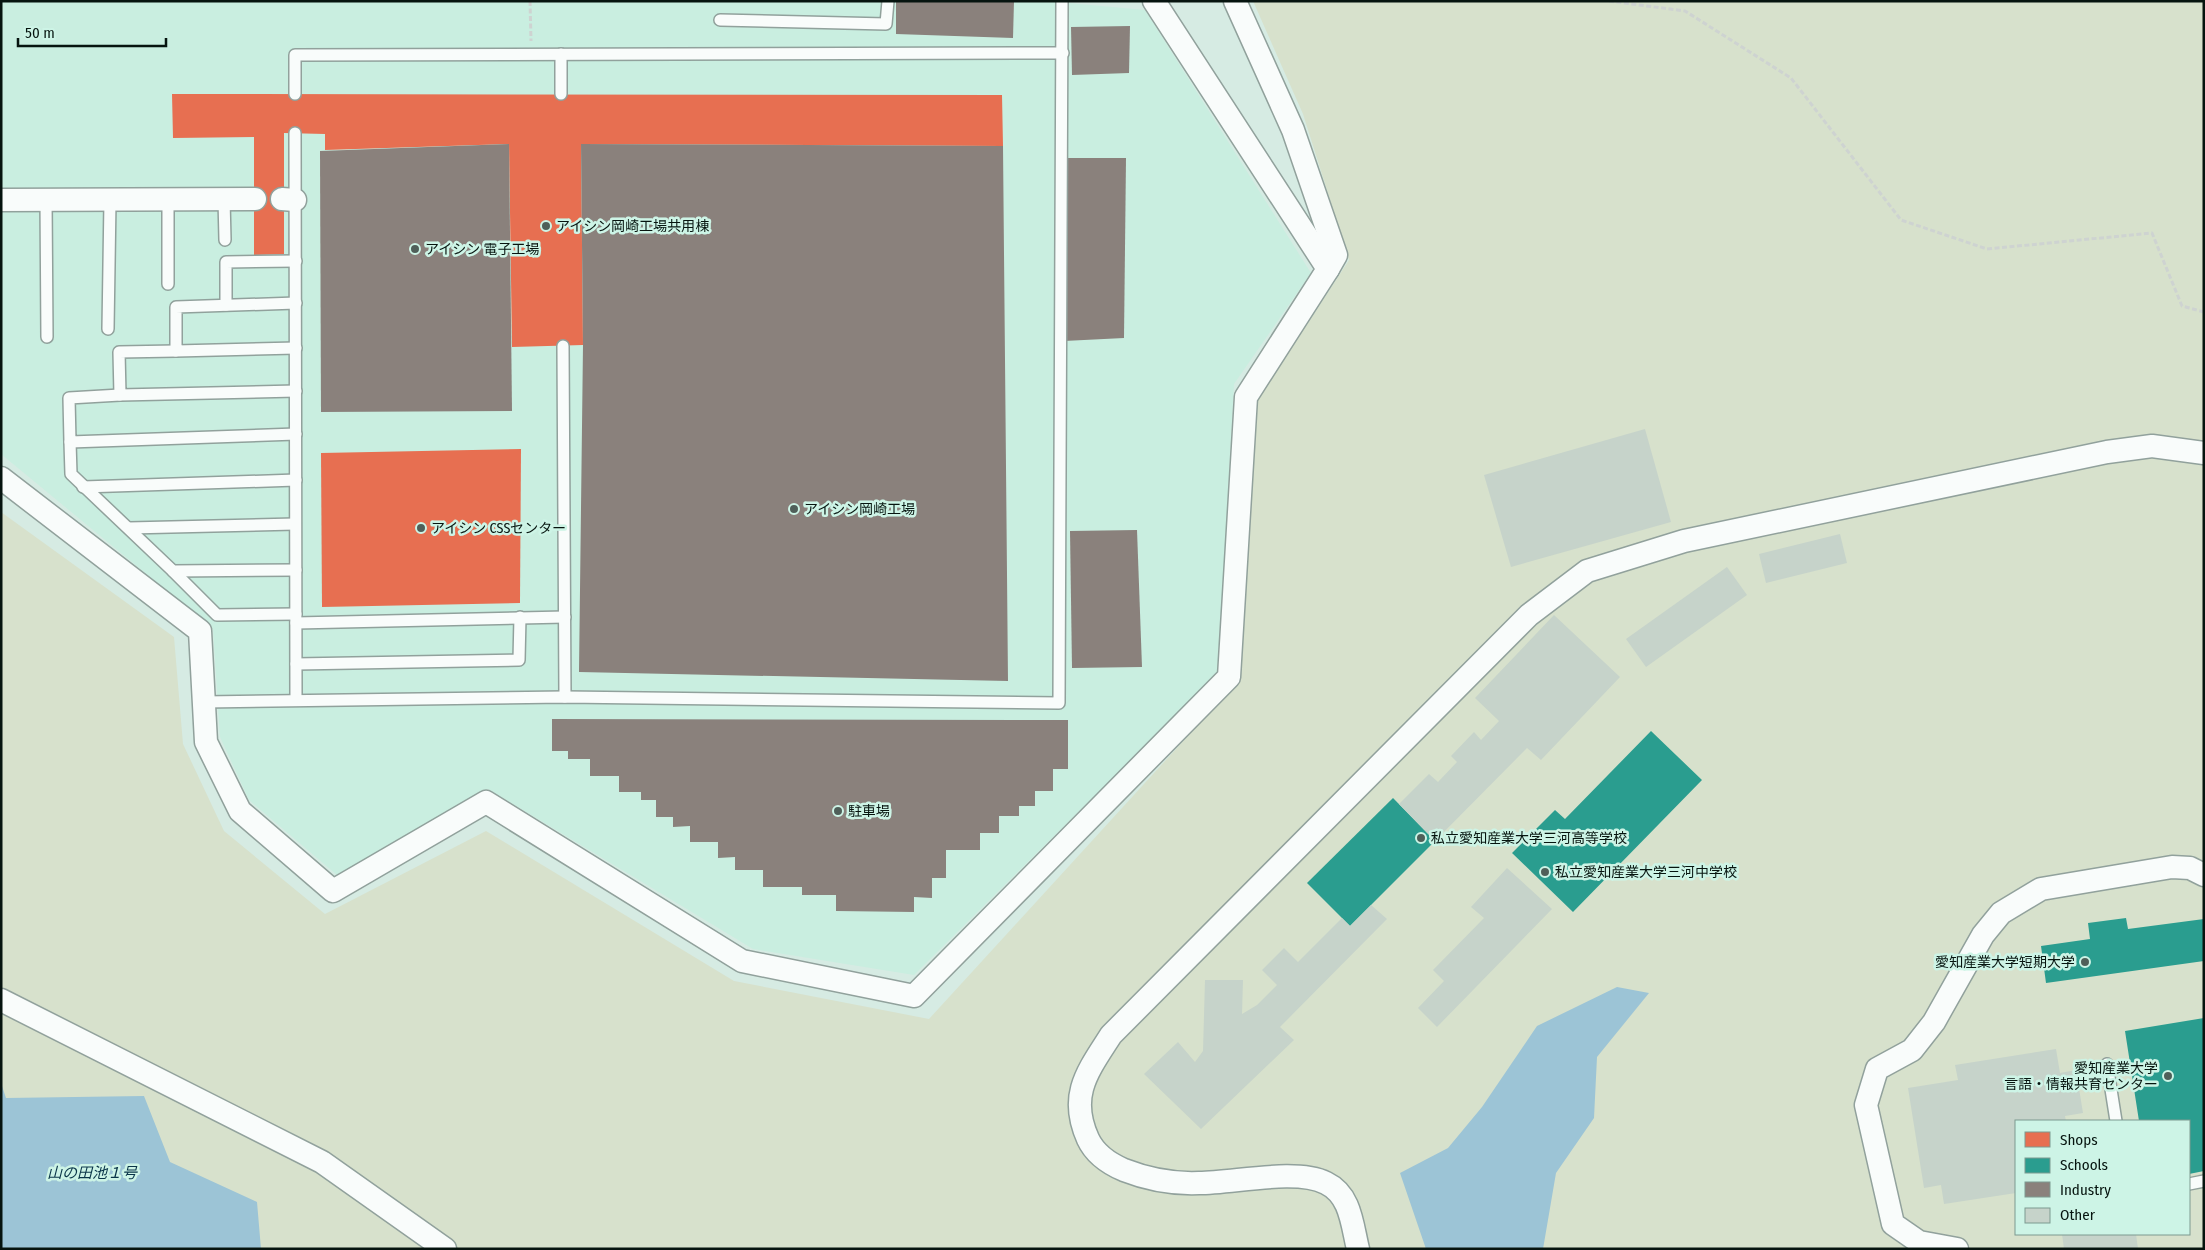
<svg xmlns="http://www.w3.org/2000/svg" width="2205" height="1250" font-family="'Fira Sans Condensed','Noto Sans JP',sans-serif">
<rect width="100%" height="100%" fill="#d6ebe3"/>
<!-- built -->
<path fill="#c9eee0" d="M1,1H1047L1145,10L1311,273L1234,384L1218,673L914,975L753,949L488,789L337,875L249,800L220,737L213,629L1,454Z"/>
<!-- green -->
<path fill="#d7e1cc" fill-rule="evenodd" d="M1253,1H2204V1249H1V512L174,637L183,744L224,831L325,914L486,831L734,981L929,1019L1240,679L1250,412L1349,260L1303,114ZM2016,1121H2189V1234H2016Z"/>
<!-- water -->
<g fill="#9cc4d6">
<path d="M1617,987L1649,993L1597,1057L1594,1118L1556,1173L1543,1249H1426L1400,1173L1448,1148L1482,1107L1537,1026Z"/>
<path d="M1,1083L6,1098L144,1096L170,1162L257,1202L261,1249H1Z"/>
</g>
<!-- shops -->
<g fill="#e76f51">
<path d="M172,94L1002,95L1003,146L581,144L583,345L512,347L509,144L325,150V134L284,133V254L254,255V137L173,138Z"/>
<path d="M521,449L520,603L322,607L321,453Z"/>
</g>
<!-- schools -->
<g fill="#2a9d8f">
<path d="M1651,731L1702,780L1573,912L1512,853L1555,810L1565,819Z"/>
<path d="M1393,798L1435,841L1350,926L1307,883Z"/>
<path d="M2126,918L2128,929L2204,919V961L2046,983L2041,946L2090,939L2088,923Z"/>
<path d="M2204,1018V1171L2189,1174V1121H2139L2125,1031Z"/>
</g>
<!-- industry -->
<g fill="#8a817c">
<path d="M896,1H1014L1013,38L896,34Z"/>
<path d="M1130,26L1129,73L1072,75L1071,27Z"/>
<path d="M509,144L512,411L321,412L320,151Z"/>
<path d="M581,144L1003,146L1008,681L579,672L583,345Z"/>
<path d="M1062,158H1126L1124,338L1064,341Z"/>
<path d="M1137,530L1142,667L1072,668L1070,531Z"/>
<path d="M552,719L1068,720V769H1053V791H1035V806H1019V816H999V833H980V850H946V878H932V898L914,897V912L836,911V895H802V887H763V870H735V857L718,858V842H690V826L673,827V817H656V800H641V792H619V776H590V759H568V751H552Z"/>
</g>
<!-- building -->
<g fill="#c6d3ca">
<path d="M1645,429L1671,522L1511,567L1484,475Z"/>
<path d="M1840,534L1847,563L1766,583L1759,554Z"/>
<path d="M1727,567L1747,595L1646,667L1626,639Z"/>
<path d="M1554,615L1620,677L1541,760L1527,748L1435,841L1399,804L1429,774L1438,782L1457,762L1451,756L1474,732L1481,740L1499,721L1475,698Z"/>
<path d="M1507,868L1552,909L1437,1027L1418,1008L1444,981L1433,970L1484,918L1471,907Z"/>
<path d="M1371,905L1387,919L1280,1027L1294,1040L1201,1129L1144,1074L1178,1042L1195,1062L1203,1051L1205,980H1243L1242,1014L1257,1005L1277,985L1262,970L1284,948L1298,962L1342,918L1350,926Z"/>
<path d="M2056,1049L2060,1073L2076,1070L2083,1113L2065,1116L2066,1121H2016V1193L1944,1204L1941,1185L1924,1188L1908,1088L1958,1080L1955,1065Z"/>
<path d="M2062,1234H2136L2138,1249H2064Z"/>
</g>
<g fill="none" stroke-linecap="round" stroke-linejoin="round">
<defs>
<g id="lane">
<path d="M720,20L886,24L888,1"/>
<path d="M561,54V94"/>
<path d="M295,94V55L1063,53"/>
<path d="M295,133L296,700"/>
<path d="M46,199L47,337"/>
<path d="M224,199L225,240"/>
<path d="M168,284V200"/>
<path d="M296,303L176,307V351L296,348"/>
<path d="M226,305V262L296,261"/>
<path d="M108,329L110,201"/>
<path d="M563,346L565,697"/>
<path d="M176,351L119,352L120,395L296,391"/>
<path d="M120,395L69,398L70,442L296,434"/>
<path d="M70,442L71,474L173,571L296,570"/>
<path d="M83,487L296,480"/>
<path d="M129,528L295,524"/>
<path d="M173,571L217,615L296,614"/>
<path d="M296,623L565,617"/>
<path d="M296,664L519,660L520,617"/>
<path d="M204,702L565,697L1059,703L1062,1"/>
<path d="M2107,1064L2116,1121"/>
<path d="M2189,1184L2204,1181"/>
</g>
<g id="street">
<path d="M1235,1L1293,130L1336,255L1328,269"/>
<path d="M282,199L295,200"/>
<path d="M1,200L255,199"/>
<path d="M1,478L200,631L206,742L240,811L333,891L486,802L742,961L914,996L1229,677L1246,397L1328,269L1154,1"/>
<path d="M1,1000L322,1162L445,1249"/>
<path d="M1358,1249C1352,1225 1351,1195 1326,1183C1296,1168 1234,1183 1199,1183C1175,1184 1147,1179 1124,1170C1110,1164 1095,1154 1088,1139C1068,1095 1088,1071 1111,1035L1529,615L1587,571L1684,541L2107,452L2152,446L2204,453"/>
<path d="M1957,1249L1919,1242L1893,1224L1866,1105L1877,1069L1912,1050L1934,1022L1983,935L2001,913L2041,889L2172,867L2190,868L2204,875"/>
</g>
</defs>
<!-- lane casing -->
<use href="#lane" stroke="#91a19c" stroke-width="14"/>
<!-- street casing -->
<use href="#street" stroke="#91a19c" stroke-width="25"/>
<!-- path -->
<g stroke="#ced3d1" stroke-width="3" stroke-dasharray="5 2.5" stroke-linecap="butt">
<path d="M530,1L531,41"/>
<path d="M1609,1L1685,11L1791,78L1901,220L1987,249L2152,233L2182,306L2204,312"/>
</g>
<!-- lane -->
<use href="#lane" stroke="#f9fcfb" stroke-width="11"/>
<!-- street -->
<use href="#street" stroke="#f9fcfb" stroke-width="22"/>
</g>
<!-- markers -->
<g fill="#4f5f59" stroke="#cdf4e6" stroke-width="2">
<circle cx="546" cy="226" r="5"/>
<circle cx="415" cy="249" r="5"/>
<circle cx="794" cy="509" r="5"/>
<circle cx="421" cy="528" r="5"/>
<circle cx="838" cy="811" r="5"/>
<circle cx="1421" cy="838" r="5"/>
<circle cx="1545" cy="872" r="5"/>
<circle cx="2085" cy="962" r="5"/>
<circle cx="2168" cy="1076" r="5"/>
</g>
<g text-anchor="middle" dominant-baseline="central" stroke-width="5" stroke-linejoin="round" paint-order="stroke">
<!-- poi labels -->
<g font-size="14" fill="#06140f" stroke="#cdf4e6" text-anchor="start">
<text x="556" y="226">アイシン岡崎工場共用棟</text>
<text x="425" y="249">アイシン 電子工場</text>
<text x="804" y="509">アイシン岡崎工場</text>
<text x="431" y="528">アイシン CSSセンター</text>
<text x="848" y="811">駐車場</text>
<text x="1431" y="838">私立愛知産業大学三河高等学校</text>
<text x="1555" y="872">私立愛知産業大学三河中学校</text>
<text x="2075" y="962" text-anchor="end">愛知産業大学短期大学</text>
<text x="2158" y="1068" text-anchor="end">愛知産業大学<tspan x="2158" dy="16">言語・情報共育センター</tspan></text>
</g>
<!-- water labels -->
<g font-size="15" font-style="italic" fill="#093448" stroke="#cdf4e6">
<text x="92" y="1173">山の田池１号</text>
</g>
</g>
<!-- border -->
<rect width="2205" height="1250" fill="none" stroke="#06140f" stroke-width="5"/>
<!-- legend -->
<rect x="2015" y="1120" width="175" height="115" fill="#cdf4e6" stroke="#7d9a90"/>
<rect x="2025" y="1132" width="25" height="15" fill="#e76f51" stroke="#7d9a90"/>
<text x="2060" y="1145" font-size="15" fill="#06140f">Shops</text>
<rect x="2025" y="1158" width="25" height="15" fill="#2a9d8f" stroke="#7d9a90"/>
<text x="2060" y="1170" font-size="15" fill="#06140f">Schools</text>
<rect x="2025" y="1182" width="25" height="15" fill="#8a817c" stroke="#7d9a90"/>
<text x="2060" y="1195" font-size="15" fill="#06140f">Industry</text>
<rect x="2025" y="1208" width="25" height="15" fill="#c6d3ca" stroke="#7d9a90"/>
<text x="2060" y="1220" font-size="15" fill="#06140f">Other</text>
<!-- scale -->
<path d="M18 38v8h148v-8" fill="none" stroke="#06140f" stroke-width="2.5"/>
<text x="25" y="38" font-size="15" fill="#06140f" stroke="#cdf4e6" stroke-width="4" paint-order="stroke">50 m</text>
</svg>
